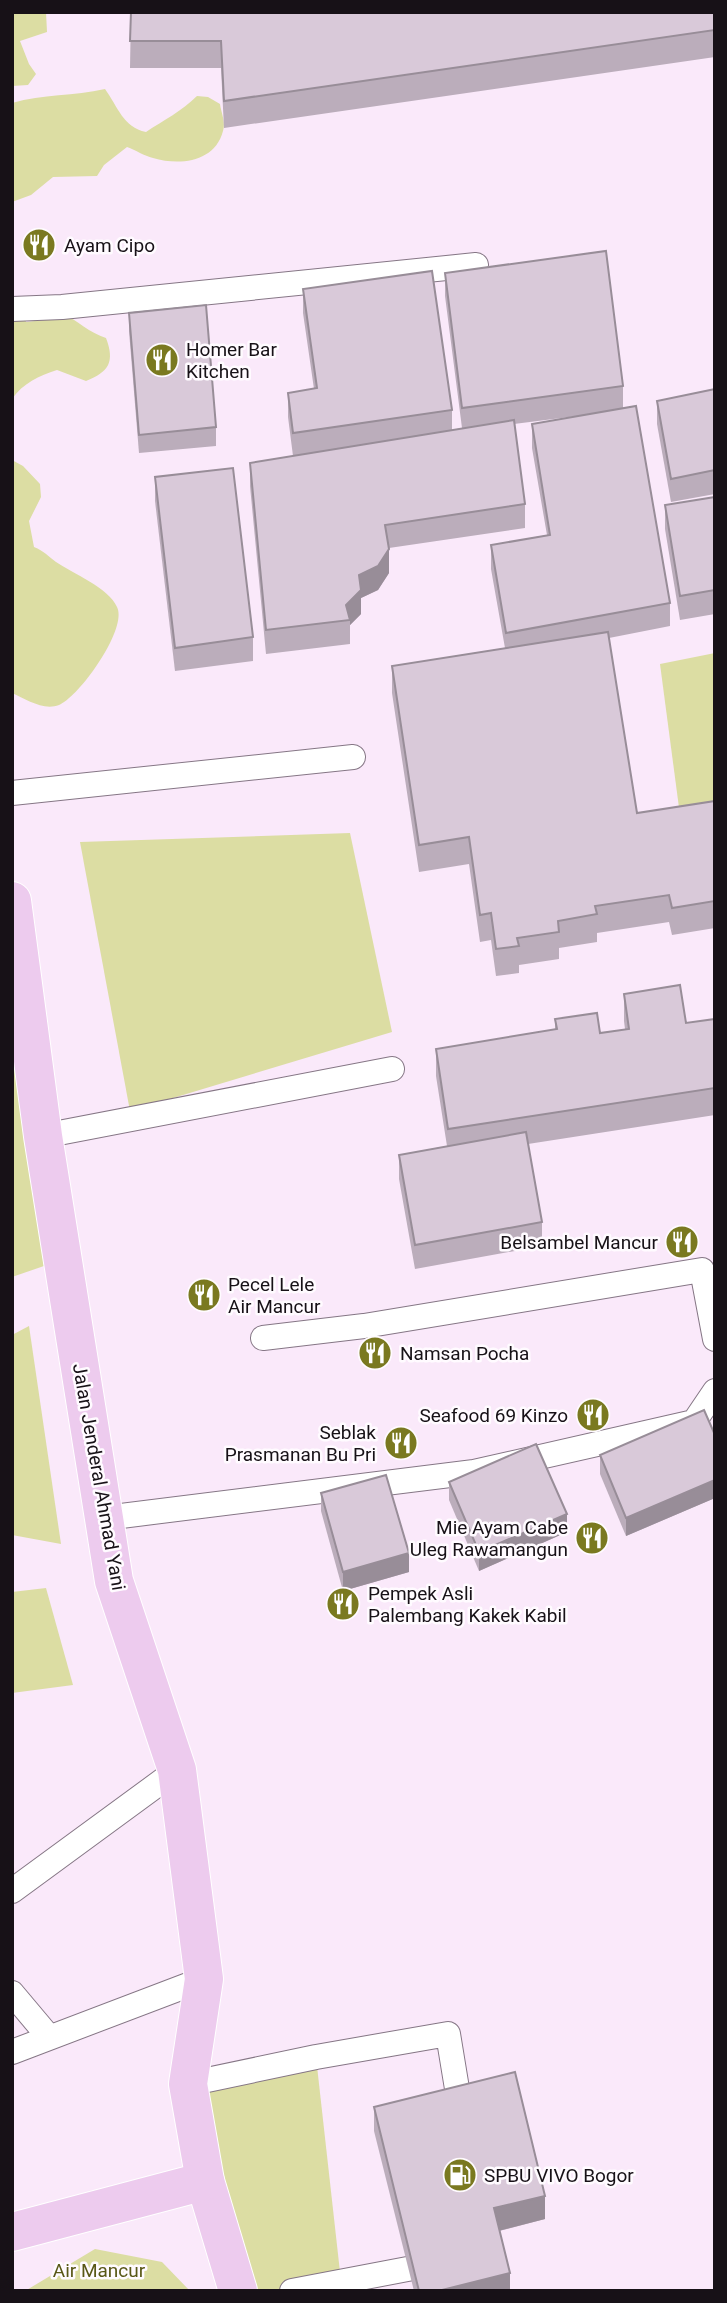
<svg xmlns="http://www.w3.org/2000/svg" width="727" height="2303" font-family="Roboto,sans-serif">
<rect width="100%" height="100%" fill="#fae9fa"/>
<!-- green -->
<g fill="#dcdda3">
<path d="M12,12H46L47,32L20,41L29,64L36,74L28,85L12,86Z"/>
<path d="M105,89C118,107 123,127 146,132C164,120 182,111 197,96L208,97L220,104C221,112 226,123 223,131C215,162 180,166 153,158C144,156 136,150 127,147L104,165L97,176L53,177L31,195L12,202V103C43,94 74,96 105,89Z"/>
<path d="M12,300L23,310L26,322L52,319L62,312C77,321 90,333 106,338C115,362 109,372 86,381L57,370C39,376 23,383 12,399Z"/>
<path d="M12,460L23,466L40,484L41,497L29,521L34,547C44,551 48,556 56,562C72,573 109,588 117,607C128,629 79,697 59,705C43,711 26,699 12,693Z"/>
<path d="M715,653V839L683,838L660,664Z"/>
<path d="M350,833L392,1032L130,1111L80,842Z"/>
<path d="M12,1047L44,1266L12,1277Z"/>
<path d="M29,1326L61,1544L12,1535V1335Z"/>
<path d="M46,1588L73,1685L12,1693V1592Z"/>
<path d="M316,2057L341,2281L292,2291H238L188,2084Z"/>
<path d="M95,2249L162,2262L190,2291H25Z"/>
</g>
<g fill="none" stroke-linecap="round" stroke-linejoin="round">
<defs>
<g id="lane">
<path d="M12,309L62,307L476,265"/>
<path d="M12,793L353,757"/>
<path d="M43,1136L392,1069"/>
<path d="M263,1338L364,1326L702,1270L715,1339"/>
<path d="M105,1518L474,1472L694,1422L715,1391"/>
<path d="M12,1891L177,1770"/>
<path d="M12,1993L49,2037"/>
<path d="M12,2052L204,1979"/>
<path d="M188,2084L316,2057L448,2034L462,2119"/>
<path d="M292,2291L439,2263"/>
</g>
<g id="primary">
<path d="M12,901L43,1136L114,1581L177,1770L204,1979L188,2084L205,2181L238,2291"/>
<path d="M12,2232L205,2181"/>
</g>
</defs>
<!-- lane casing -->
<use href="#lane" stroke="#857685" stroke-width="26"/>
<!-- primary casing -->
<use href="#primary" stroke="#fff" stroke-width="40"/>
<!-- lane -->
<use href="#lane" stroke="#fff" stroke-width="24"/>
<!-- primary -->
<use href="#primary" stroke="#edcbee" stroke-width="38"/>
</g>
<!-- wall -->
<g fill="#bbadbb">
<path d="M131,12H715V57L224,128L221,68H130Z"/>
<path d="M445,273L623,386V408L670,603V626L609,638L637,813L715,801V928L672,935L669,922L597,933V942L559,948V959L519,965V973L496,976L491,940L480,942L469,864L419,872L392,693V666L505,648L491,569V545L547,535L532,448V424L585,415L514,424L525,504V528L389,548V573L378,590L361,598V614L350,625V644L266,654L250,486V463L293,456L288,417V393L314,389L303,313V289L452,410V430L462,428L445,296Z"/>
<path d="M129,313L216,427V446L139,453L129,331Z"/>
<path d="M715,389V494L671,502L657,424V401Z"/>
<path d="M155,477L253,637V661L175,671L155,501Z"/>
<path d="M715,497V614L680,620L665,529V505Z"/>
<path d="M624,994L686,1023L715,1019V1115L528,1144L542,1222V1246L415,1269L399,1179V1155L447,1146L436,1076V1049L555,1030V1019L600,1033L625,1029L624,1021Z"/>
<path d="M715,1435V1498L626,1536L600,1474V1455Z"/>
<path d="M449,1482L567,1532L479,1571L449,1500Z"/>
<path d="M321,1493L409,1572L343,1591L321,1511Z"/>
<path d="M374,2107L545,2219L499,2231L510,2291H414L374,2131Z"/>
</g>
<!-- shaded-wall -->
<g fill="#988d98">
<path d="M389,549V573L378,590L361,598V614L350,625V620L346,605L359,575Z"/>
<path d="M715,1480V1498L626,1536V1518Z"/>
<path d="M567,1514V1532L479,1571V1552Z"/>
<path d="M409,1553V1572L343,1591V1572Z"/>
<path d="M545,2196V2219L494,2232V2208Z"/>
<path d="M510,2273V2291H438Z"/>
</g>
<!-- building -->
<g fill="#d9c9d9" stroke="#988d98" stroke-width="2">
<path d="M131,12H715V30L224,101L221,41H130Z"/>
<path d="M606,251L623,386L462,408L445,273Z"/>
<path d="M432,271L452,410L293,433L288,393L317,388L303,289Z"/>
<path d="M206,305L216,427L139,435L129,313Z"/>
<path d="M715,389V470L671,479L657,401Z"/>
<path d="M636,406L670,603L506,633L491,545L550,535L532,424Z"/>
<path d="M514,420L525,504L385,525L389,549L378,566L359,575L361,590L346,605L350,620L266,630L250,463Z"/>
<path d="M233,468L253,637L175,648L155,477Z"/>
<path d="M715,497V590L680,596L665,505Z"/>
<path d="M608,632L637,813L715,801V901L672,908L669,895L595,906L597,914L558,921L559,932L517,938L519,946L496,949L491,913L480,915L469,837L419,845L392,666Z"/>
<path d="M680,985L686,1023L715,1019V1088L448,1129L436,1049L557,1029L555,1019L597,1013L600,1033L629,1029L624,994Z"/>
<path d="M526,1132L542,1222L415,1245L399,1155Z"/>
<path d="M704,1410L715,1435V1480L626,1518L600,1455Z"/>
<path d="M536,1444L567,1514L479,1552L449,1482Z"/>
<path d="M386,1475L409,1553L343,1572L321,1493Z"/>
<path d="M515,2072L545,2196L494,2208L510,2273L438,2291H419L374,2107Z"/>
</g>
<!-- icons -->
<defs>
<symbol id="restaurant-disc" viewBox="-11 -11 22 22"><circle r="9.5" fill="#7a7920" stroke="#fffbff"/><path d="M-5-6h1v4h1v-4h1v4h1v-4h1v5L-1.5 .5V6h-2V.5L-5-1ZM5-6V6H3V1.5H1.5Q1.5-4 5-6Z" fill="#fff"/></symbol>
<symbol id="fuel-disc" viewBox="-11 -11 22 22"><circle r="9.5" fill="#7a7920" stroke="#fffbff"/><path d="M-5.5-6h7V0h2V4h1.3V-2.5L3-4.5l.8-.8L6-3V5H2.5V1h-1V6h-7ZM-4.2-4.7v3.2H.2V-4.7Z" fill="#fff"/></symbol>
</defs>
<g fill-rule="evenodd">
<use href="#restaurant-disc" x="20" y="226" width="38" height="38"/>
<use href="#restaurant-disc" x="143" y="341" width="38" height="38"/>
<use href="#restaurant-disc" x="663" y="1223" width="38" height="38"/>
<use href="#restaurant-disc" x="185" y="1276" width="38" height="38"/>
<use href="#restaurant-disc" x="356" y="1334" width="38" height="38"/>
<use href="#restaurant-disc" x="574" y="1396" width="38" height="38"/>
<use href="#restaurant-disc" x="382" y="1424" width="38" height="38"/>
<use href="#restaurant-disc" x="573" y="1519" width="38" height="38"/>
<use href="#restaurant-disc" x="324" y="1585" width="38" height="38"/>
<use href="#fuel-disc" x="441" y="2156" width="38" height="38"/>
</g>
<g text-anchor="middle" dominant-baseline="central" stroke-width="5" stroke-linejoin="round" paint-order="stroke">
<!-- poi labels -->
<g font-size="19" fill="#171117" stroke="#fffbff" text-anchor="start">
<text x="64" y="245">Ayam Cipo</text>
<text x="186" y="349">Homer Bar<tspan x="186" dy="22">Kitchen</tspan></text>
<text x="658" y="1242" text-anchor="end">Belsambel Mancur</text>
<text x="228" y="1284">Pecel Lele<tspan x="228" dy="22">Air Mancur</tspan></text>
<text x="400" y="1353">Namsan Pocha</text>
<text x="568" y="1415" text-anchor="end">Seafood 69 Kinzo</text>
<text x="376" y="1432" text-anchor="end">Seblak<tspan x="376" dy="22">Prasmanan Bu Pri</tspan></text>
<text x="568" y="1527" text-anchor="end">Mie Ayam Cabe<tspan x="568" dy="22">Uleg Rawamangun</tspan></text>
<text x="368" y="1593">Pempek Asli<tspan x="368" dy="22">Palembang Kakek Kabil</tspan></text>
<text x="484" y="2175">SPBU VIVO Bogor</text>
</g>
<!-- street labels -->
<g font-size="19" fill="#171117" stroke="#fffbff">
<text transform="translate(99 1477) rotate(80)">Jalan Jenderal Ahmad Yani</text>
</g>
<!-- park labels -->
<g font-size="19" fill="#595817" stroke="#fffbff">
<text x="99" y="2270">Air Mancur</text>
</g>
</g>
<!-- border -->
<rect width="727" height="2303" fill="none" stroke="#171117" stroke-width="28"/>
</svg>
